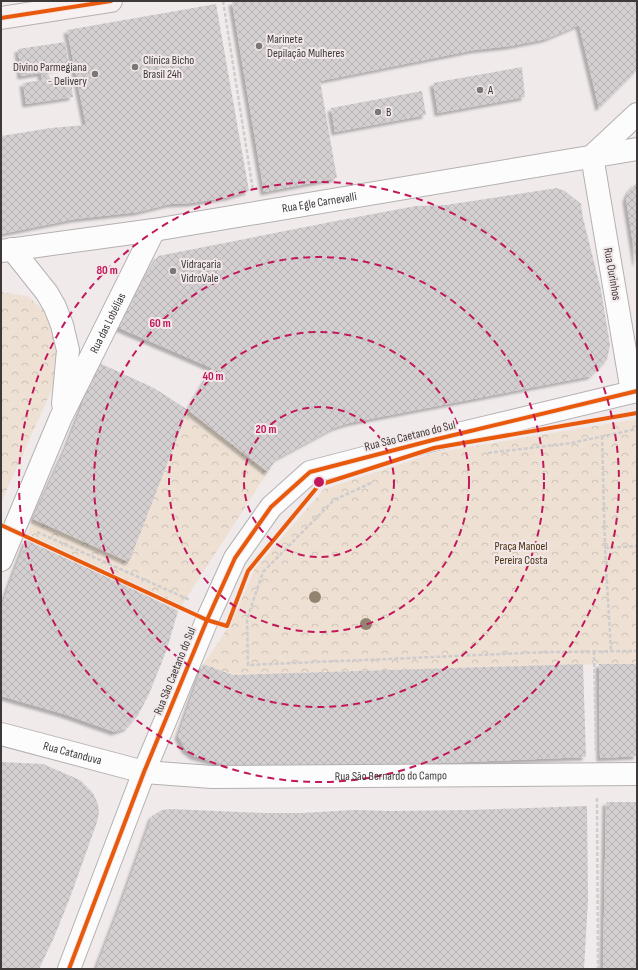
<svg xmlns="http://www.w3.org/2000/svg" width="638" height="970" font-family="'Sofia Sans Condensed',sans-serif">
<defs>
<pattern id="park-crowns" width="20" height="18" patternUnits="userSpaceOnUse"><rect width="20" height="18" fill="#eee1d4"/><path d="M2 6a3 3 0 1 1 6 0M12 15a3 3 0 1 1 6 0" fill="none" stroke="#cdc2b7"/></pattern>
<pattern id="building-cross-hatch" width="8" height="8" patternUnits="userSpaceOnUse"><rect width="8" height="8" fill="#d4d0d1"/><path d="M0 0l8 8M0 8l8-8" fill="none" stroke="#b7b3b4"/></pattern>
<filter id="shadow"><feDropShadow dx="-3.5" dy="3.5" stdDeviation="1" flood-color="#0004"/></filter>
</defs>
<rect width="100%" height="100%" fill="#f0eaeb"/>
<!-- park -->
<g fill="url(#park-crowns)">
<path d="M1,292L27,296L38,305L48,316L55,331L57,378L1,503Z"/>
<path d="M188,410L268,472L178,611L26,540L33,519L153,499Z"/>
<path d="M637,419V664L560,665L233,675L203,664L219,642L237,610L254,570L324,489L437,452Z"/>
</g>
<!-- building -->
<g fill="url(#building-cross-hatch)" filter="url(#shadow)">
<path d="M239,1H637V70L599,108L579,25L546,39L510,46L474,50L320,81L337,178L264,192L232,2Z"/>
<path d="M216,4L249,191L229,197L191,203L170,204L138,212L75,219L1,234V136L51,128L86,125L67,30Z"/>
<path d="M65,42L69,67L47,70L50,79L70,76L73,97L26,104L23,83L42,80L41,73L21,76L18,49Z"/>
<path d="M522,67L525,97L438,113L433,83Z"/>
<path d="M422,91L426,115L335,132L331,108Z"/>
<path d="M637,182V262H636L626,199L629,191Z"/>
<path d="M557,188L565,191L581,204L583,218L601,290L610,345L607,360L591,376L349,423L334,428L276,459L268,472L188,410L212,368L117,327L158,256L341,220L416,206L446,205Z"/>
<path d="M95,361L154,388L188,410L129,562L33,519L67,445L81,408Z"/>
<path d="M26,540L123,584L178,611L167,649L149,694L138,715L127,728L115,732L64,714L1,696V607Z"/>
<path d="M203,664L233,675L583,664L586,757L373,766L254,767L221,764L194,756L186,750L178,736Z"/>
<path d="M599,664H637V756L600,758Z"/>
<path d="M1,762L43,764L80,780L93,793L98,804L99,812L97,822L71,895L55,935L39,969H1Z"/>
<path d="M606,802H637V969H603Z"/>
<path d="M587,806L588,900L584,969H96L119,909L148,828L152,816L162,810L170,809L263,813H301L355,810L391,811L468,810Z"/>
</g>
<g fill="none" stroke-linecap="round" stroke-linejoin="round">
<defs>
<g id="minor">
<path d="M12,249L47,293L55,307L62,325L68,350L63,404"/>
<path id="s1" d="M1,251L154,230L637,149"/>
<path d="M632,392L592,156L637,114"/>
<path id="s2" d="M1,560L61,417L154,230"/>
<path id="s3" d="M1,734L144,772L212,777L637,774"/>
</g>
<path id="tertiary" d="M69,969L144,772L207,620L235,558L271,507L310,472L433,440L637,391"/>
<path id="secondary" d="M1,18L111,1"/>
</defs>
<!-- minor casing -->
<use href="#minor" stroke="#b5b0b1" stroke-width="24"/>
<!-- tertiary casing -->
<use href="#tertiary" stroke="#b5b0b1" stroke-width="24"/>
<!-- secondary casing -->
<use href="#secondary" stroke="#b5b0b1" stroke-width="24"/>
<!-- path -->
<g stroke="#cecccc" stroke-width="2.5" stroke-dasharray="4 2" stroke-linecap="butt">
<path d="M223,1L253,190"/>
<path d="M602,436L605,548L611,651"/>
<path d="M488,453L571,443L637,429"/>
<path d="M371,483L334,500L263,572L247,619L248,665L548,652L637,651"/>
<path d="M37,532L190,600"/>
<path d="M605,548L637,546"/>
<path d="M594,651L596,751"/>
<path d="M597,798L598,969"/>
</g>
<!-- minor -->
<use href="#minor" stroke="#fdfcfc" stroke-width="22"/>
<!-- tertiary -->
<use href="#tertiary" stroke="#fdfcfc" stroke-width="22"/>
<!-- secondary -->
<use href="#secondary" stroke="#f7f2f1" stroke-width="22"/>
<defs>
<g id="cycleway">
<path d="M1,18L111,1"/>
<path d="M1,525L207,620L227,626L248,571L319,485L434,448L637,413"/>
<path d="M69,969L144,772L207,620L235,558L271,507L310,472L433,440L637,391"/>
</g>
</defs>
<!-- cycleway casing -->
<use href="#cycleway" stroke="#f2e8e9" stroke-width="6"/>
<!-- cycleway -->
<use href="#cycleway" stroke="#e8590c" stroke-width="4"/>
</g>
<!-- trees -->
<g fill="#938471">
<circle cx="315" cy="597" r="6"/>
<circle cx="366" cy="624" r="6"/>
</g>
<!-- distance rings -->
<g fill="none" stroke="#c2185b" stroke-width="2" stroke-dasharray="7 5">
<circle cx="319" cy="482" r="75"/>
<circle cx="319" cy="482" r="150"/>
<circle cx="319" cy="482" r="225"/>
<circle cx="319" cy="482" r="300"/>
</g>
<!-- markers -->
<g fill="#7c7777" stroke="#f2e8e9" stroke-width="1.5">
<circle cx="259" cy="46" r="4"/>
<circle cx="135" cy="67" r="4"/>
<circle cx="95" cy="74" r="4"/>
<circle cx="480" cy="90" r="4"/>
<circle cx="378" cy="112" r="4"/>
<circle cx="173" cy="271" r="4"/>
</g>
<g text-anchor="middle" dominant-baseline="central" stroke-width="4" stroke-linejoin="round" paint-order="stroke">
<!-- poi labels -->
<g font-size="12" fill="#3d3939" stroke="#f2e8e9" text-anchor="start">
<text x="267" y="39">Marinete<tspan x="267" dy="14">Depilação Mulheres</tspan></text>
<text x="143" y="60">Clínica Bicho<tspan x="143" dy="14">Brasil 24h</tspan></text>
<text x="87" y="67" text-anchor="end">Divino Parmegiana<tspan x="87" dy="14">- Delivery</tspan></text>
<text x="488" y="90">A</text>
<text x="386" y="112">B</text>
<text x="181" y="264">Vidraçaria<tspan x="181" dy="14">VidroVale</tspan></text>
</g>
<!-- street labels -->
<g font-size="12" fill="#3d3939" stroke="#f2e8e9">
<text stroke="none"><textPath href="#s1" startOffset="322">Rua Egle Carnevalli</textPath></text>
<text transform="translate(612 274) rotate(80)">Rua Ourinhos</text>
<text stroke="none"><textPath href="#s2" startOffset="260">Rua das Lobélias</textPath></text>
<text transform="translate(410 436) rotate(-14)">Rua São Caetano do Sul</text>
<text transform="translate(175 671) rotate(-68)">Rua São Caetano do Sul</text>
<text stroke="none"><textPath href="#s3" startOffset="74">Rua Catanduva</textPath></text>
<text stroke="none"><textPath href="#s3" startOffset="395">Rua São Bernardo do Campo</textPath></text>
</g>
<!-- park labels -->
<g font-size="12" fill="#47300d" stroke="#f2e8e9">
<text x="521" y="546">Praça Manoel<tspan x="521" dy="14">Pereira Costa</tspan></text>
</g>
</g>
<circle cx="319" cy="482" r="6" fill="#c2185b" stroke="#f2e8e9" stroke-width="2"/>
<g font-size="12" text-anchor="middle" font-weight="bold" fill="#c2185b" stroke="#f2e8e9" stroke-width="4" stroke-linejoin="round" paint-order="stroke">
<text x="107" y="274">80 m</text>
<text x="160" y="327">60 m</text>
<text x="213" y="380">40 m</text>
<text x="266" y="433">20 m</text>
</g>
<!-- border -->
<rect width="638" height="970" fill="none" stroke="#3d3939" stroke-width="4"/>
</svg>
